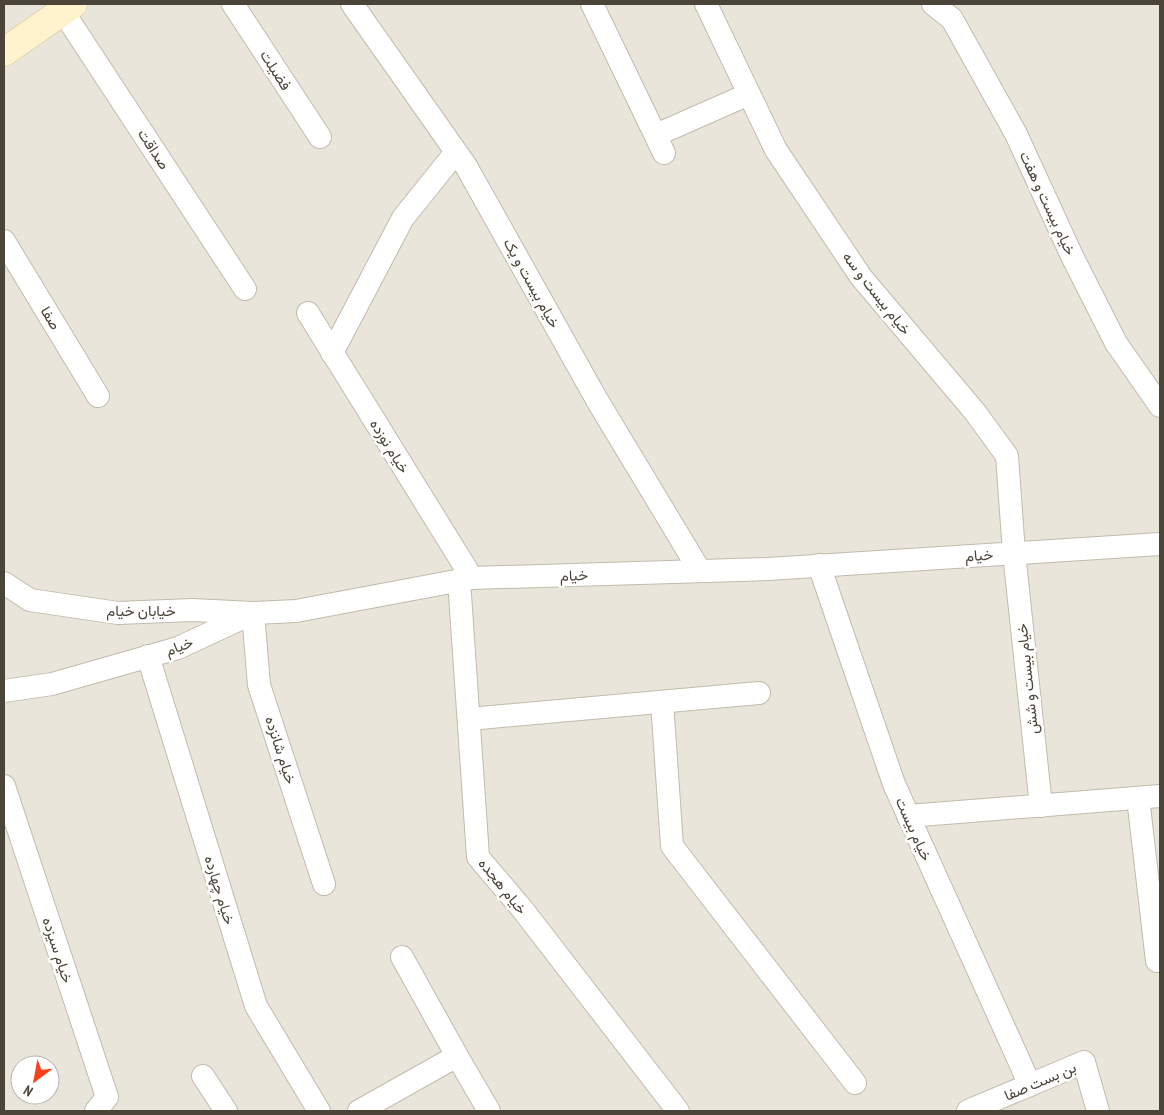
<svg xmlns="http://www.w3.org/2000/svg" width="1164" height="1115" font-family="'PT Sans Narrow',Vazirmatn,sans-serif">
<rect width="100%" height="100%" fill="#f6f3ec"/>
<!-- residential -->
<path fill="#eae5da" fill-rule="evenodd" d="M4,4H1160V1111H4ZM20,1065H50V1095H20Z"/>
<g fill="none" stroke-linecap="round" stroke-linejoin="round">
<defs>
<g id="street">
<path d="M233,4L320,137"/>
<path d="M352,4L466,166L597,400L700,571"/>
<path d="M592,4L664,153"/>
<path d="M706,4L776,150L861,277L975,412L1007,456L1014,553L1041,806"/>
<path d="M933,4L952,19L1016,134L1072,256L1116,343L1160,406"/>
<path d="M62,10L245,289"/>
<path d="M656,135L749,94"/>
<path d="M4,241L98,396"/>
<path d="M308,313L472,578"/>
<path d="M332,353L403,218L456,152"/>
<path d="M819,565L894,784L1030,1085"/>
<path d="M459,580L478,857L523,910L678,1111"/>
<path d="M4,583L30,600L118,613L192,610L253,613L259,685L324,884"/>
<path d="M148,656L256,1006L319,1111"/>
<path d="M4,691L52,684L178,648L253,613L296,611L472,578L768,569L1160,544"/>
<path d="M662,702L672,846L855,1083"/>
<path d="M469,719L759,693"/>
<path d="M4,786L107,1097L96,1111"/>
<path d="M1138,798L1157,961"/>
<path d="M908,816L1160,796"/>
<path d="M402,957L457,1056"/>
<path d="M203,1076L226,1111"/>
<path d="M359,1111L457,1056L489,1111"/>
<path d="M968,1111L1084,1062L1098,1111"/>
</g>
<path id="secondary" d="M4,52L73,4"/>
</defs>
<!-- street casing -->
<use href="#street" stroke="#c2bbae" stroke-width="24"/>
<!-- secondary casing -->
<use href="#secondary" stroke="#d6c79b" stroke-width="29"/>
<!-- street -->
<use href="#street" stroke="#fff" stroke-width="22"/>
<!-- secondary -->
<use href="#secondary" stroke="#fff3cd" stroke-width="28"/>
</g>
<g text-anchor="middle" dominant-baseline="central" stroke-width="5" stroke-linejoin="round" paint-order="stroke">
<!-- street labels -->
<g font-size="15" fill="#4b4439" stroke="#fff">
<text transform="translate(276 70) rotate(57)">فضیلت</text>
<text transform="translate(154 149) rotate(57)">صداقت</text>
<text transform="translate(1048 203) rotate(65)">خیام بیست و هفت</text>
<text transform="translate(532 283) rotate(61)">خیام بیست و یک</text>
<text transform="translate(877 293) rotate(52)">خیام بیست و سه</text>
<text transform="translate(51 318) rotate(59)">صفا</text>
<text transform="translate(390 446) rotate(58)">خیام نوزده</text>
<text transform="translate(979 555) rotate(-4)">خیام</text>
<text transform="translate(574 575) rotate(-2)">خیام</text>
<text x="141" y="610">خیابان خیام</text>
<text transform="translate(179 646) rotate(-21)">خیام</text>
<text transform="translate(1027 679) rotate(-96)">خیام بیست و شش</text>
<text transform="translate(281 750) rotate(72)">خیام شانزده</text>
<text transform="translate(914 829) rotate(66)">خیام بیست</text>
<text transform="translate(503 886) rotate(51)">خیام هجده</text>
<text transform="translate(220 890) rotate(73)">خیام چهارده</text>
<text transform="translate(58 950) rotate(72)">خیام سیزده</text>
<text transform="translate(1040 1081) rotate(-23)">بن بست صفا</text>
</g>
</g>
<!-- border -->
<rect width="1164" height="1115" fill="none" stroke="#4b4439" stroke-width="10"/>
<!-- north arrow -->
<g transform="translate(35 1080) rotate(212)"><circle r="24" fill="#ffffff" stroke="#b7b4b0"/>
<path d="M0-4L9 19L0 12L-9 19Z" fill="#fc3f1d"/>
<text y="-8" font-size="14" font-weight="bold" text-anchor="middle" fill="#4b4439">N</text>
</g>
</svg>
